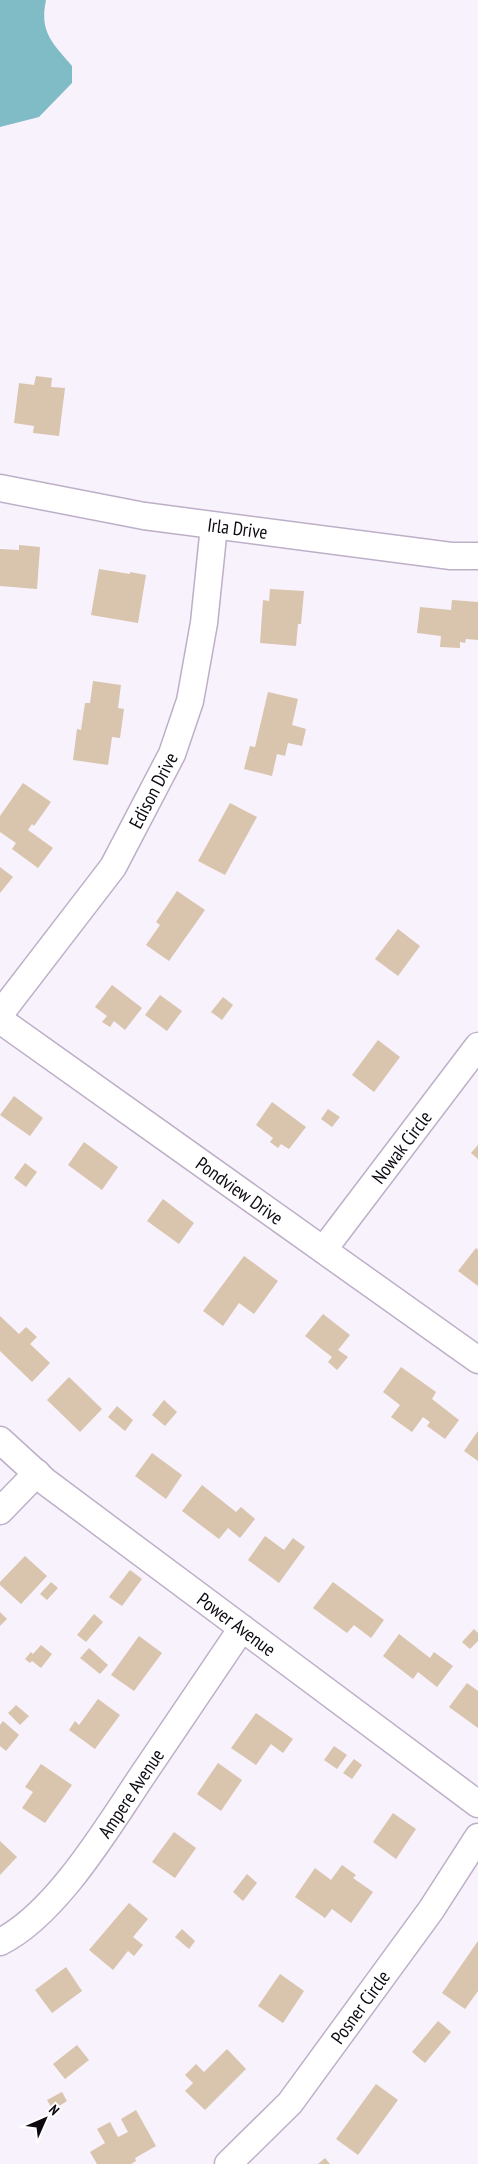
<svg xmlns="http://www.w3.org/2000/svg" width="478" height="2164" font-family="'PT Sans Narrow',sans-serif">
<rect width="100%" height="100%" fill="#f8f2fc"/>
<!-- water -->
<path fill="#7fbcc6" d="M0,0H46C39,33 53,43 72,66V83L39,117L0,127Z"/>
<!-- building -->
<g fill="#d9c4ad">
<path d="M36,376L52,378L51,387L65,388L59,436L33,433L34,426L14,423L19,383L34,385Z"/>
<path d="M19,545L40,547L37,589L0,586V549L19,550Z"/>
<path d="M99,569L130,574V572L146,575L138,623L91,615Z"/>
<path d="M270,589L304,591L301,624H298L296,646L260,643L263,600L269,601Z"/>
<path d="M452,600L478,602V640L466,639L465,643L460,642V648L440,647L441,636L417,633L420,607L451,610Z"/>
<path d="M93,681L121,685L118,708L124,709L120,738L112,737L108,765L73,760L77,729L81,730L85,703H90Z"/>
<path d="M268,692L298,699L292,725L306,729L302,746L288,743L285,756L277,754L272,776L244,769L250,746L255,747Z"/>
<path d="M23,783L51,802L34,826L32,824L28,830L53,848L38,868L12,849L16,843L0,832V816Z"/>
<path d="M230,803L257,817L225,875L198,861Z"/>
<path d="M0,867L13,877L0,893Z"/>
<path d="M177,891L205,910L169,961L146,945L160,925L156,922Z"/>
<path d="M398,929L420,946L398,976L375,959Z"/>
<path d="M112,985L142,1008L125,1030L114,1021L110,1027L102,1022L107,1016L95,1007Z"/>
<path d="M160,995L182,1011L167,1031L145,1015Z"/>
<path d="M223,997L233,1005L222,1020L211,1012Z"/>
<path d="M378,1040L400,1057L374,1092L352,1075Z"/>
<path d="M14,1096L43,1118L30,1136L0,1115Z"/>
<path d="M272,1102L306,1127L289,1149L281,1144L278,1148L270,1142L273,1138L256,1125Z"/>
<path d="M328,1109L340,1117L332,1127L321,1119Z"/>
<path d="M84,1142L118,1167L102,1190L68,1165Z"/>
<path d="M478,1145V1159L471,1153Z"/>
<path d="M25,1163L37,1172L26,1187L14,1178Z"/>
<path d="M163,1199L194,1223L179,1244L147,1221Z"/>
<path d="M476,1248L478,1250V1286L458,1271Z"/>
<path d="M244,1256L278,1281L254,1314L239,1303L223,1326L203,1311Z"/>
<path d="M323,1314L350,1335L338,1350L348,1357L337,1370L328,1362L332,1357L305,1336Z"/>
<path d="M0,1316L19,1334L26,1327L37,1337L30,1344L50,1363L32,1382L0,1351Z"/>
<path d="M401,1367L436,1392L432,1399L459,1420L445,1439L427,1426L430,1422L423,1417L412,1432L391,1417L400,1405L383,1392Z"/>
<path d="M69,1377L102,1409L80,1432L47,1400Z"/>
<path d="M164,1400L177,1412L165,1426L152,1415Z"/>
<path d="M117,1406L133,1420L125,1431L108,1417Z"/>
<path d="M478,1431V1461L464,1451Z"/>
<path d="M152,1453L182,1475L166,1499L135,1476Z"/>
<path d="M202,1485L236,1512L241,1507L255,1519L240,1538L228,1528L219,1539L182,1511Z"/>
<path d="M265,1536L284,1550L293,1538L305,1547L279,1583L248,1560Z"/>
<path d="M25,1556L47,1576L21,1604L0,1585V1582Z"/>
<path d="M130,1570L142,1579L122,1606L109,1597Z"/>
<path d="M51,1582L58,1588L47,1600L40,1594Z"/>
<path d="M333,1582L384,1620L371,1638L354,1625L347,1633L313,1608Z"/>
<path d="M0,1612L7,1619L0,1626Z"/>
<path d="M94,1614L103,1622L86,1642L77,1635Z"/>
<path d="M474,1629L478,1633V1641L470,1649L462,1642Z"/>
<path d="M399,1634L430,1658L434,1652L453,1666L437,1687L418,1672L413,1679L383,1656Z"/>
<path d="M139,1636L162,1653L134,1691L111,1675Z"/>
<path d="M41,1645L52,1654L41,1668L32,1661L30,1663L25,1659L31,1652L33,1654Z"/>
<path d="M89,1648L108,1665L100,1674L80,1658Z"/>
<path d="M467,1683L478,1691V1728L449,1707Z"/>
<path d="M98,1699L120,1715L95,1749L69,1730L75,1721L79,1725Z"/>
<path d="M16,1705L29,1716L20,1725L8,1713Z"/>
<path d="M256,1713L293,1739L283,1753L271,1744L256,1765L231,1748Z"/>
<path d="M3,1721L19,1735L6,1751L0,1746V1725Z"/>
<path d="M334,1746L347,1755L337,1769L324,1760Z"/>
<path d="M354,1759L362,1765L352,1779L343,1773Z"/>
<path d="M218,1763L242,1780L221,1811L197,1794Z"/>
<path d="M41,1764L72,1785L45,1823L22,1808L33,1792L25,1787Z"/>
<path d="M393,1813L416,1829L396,1859L373,1842Z"/>
<path d="M174,1832L196,1848L175,1878L152,1862Z"/>
<path d="M0,1841L17,1857L0,1875Z"/>
<path d="M342,1865L356,1875L353,1878L373,1892L351,1923L332,1909L325,1918L295,1897L315,1868L331,1880Z"/>
<path d="M247,1874L257,1883L243,1901L233,1892Z"/>
<path d="M129,1903L148,1919L133,1937L143,1945L134,1956L128,1951L113,1970L89,1950Z"/>
<path d="M182,1929L195,1941L189,1949L175,1937Z"/>
<path d="M478,1941V1991L465,2009L442,1993Z"/>
<path d="M66,1967L82,1991L52,2013L35,1990Z"/>
<path d="M280,1974L304,1991L283,2023L258,2006Z"/>
<path d="M438,2021L451,2032L425,2063L412,2052Z"/>
<path d="M77,2045L89,2060L65,2079L53,2064Z"/>
<path d="M227,2049L246,2069L205,2110L185,2091L193,2083L185,2075L196,2064L204,2072Z"/>
<path d="M376,2084L398,2100L358,2155L336,2139Z"/>
<path d="M62,2092L67,2101L53,2110L47,2100Z"/>
<path d="M136,2110L156,2146L135,2158L136,2161L131,2164H97L90,2152L105,2143L97,2129L110,2122L118,2137L128,2132L121,2119Z"/>
<path d="M325,2158L330,2164H318Z"/>
</g>
<g fill="none" stroke-linecap="round" stroke-linejoin="round">
<defs>
<g id="minor">
<path id="s1" d="M0,488L144,516L451,556H478"/>
<path id="s2" d="M0,1014L113,867L172,754L190,701L204,623L214,526"/>
<path id="s3" d="M0,1020L478,1360"/>
<path id="s4" d="M324,1249L478,1046"/>
<path id="s5" d="M0,1440L46,1482L478,1804"/>
<path d="M0,1511L37,1473"/>
<path id="s6" d="M0,1942C55,1915 106,1830 140,1779C174,1729 208,1679 242,1628"/>
<path id="s7" d="M228,2164L290,2103L431,1910L478,1837"/>
</g>
</defs>
<!-- minor casing -->
<use href="#minor" stroke="#beafc8" stroke-width="29"/>
<!-- minor -->
<use href="#minor" stroke="#fff" stroke-width="26"/>
</g>
<g text-anchor="middle" dominant-baseline="central" stroke-width="4.5" stroke-linejoin="round" paint-order="stroke">
<!-- street labels -->
<g font-size="19" fill="#0e0911" stroke="#fff">
<text stroke="none"><textPath href="#s1" startOffset="241">Irla Drive</textPath></text>
<text stroke="none"><textPath href="#s2" startOffset="272">Edison Drive</textPath></text>
<text stroke="none"><textPath href="#s4" startOffset="128">Nowak Circle</textPath></text>
<text stroke="none"><textPath href="#s3" startOffset="294">Pondview Drive</textPath></text>
<text stroke="none"><textPath href="#s5" startOffset="300">Power Avenue</textPath></text>
<text stroke="none"><textPath href="#s6" startOffset="200">Ampere Avenue</textPath></text>
<text stroke="none"><textPath href="#s7" startOffset="206">Posner Circle</textPath></text>
</g>
</g>
<!-- north arrow -->
<g transform="translate(45 2119) rotate(45)" stroke="#ffffff" stroke-width="4" paint-order="stroke">
<path d="M0-4L9 19L0 12L-9 19Z" fill="#0e0911"/>
<text y="-8" font-size="14" font-weight="bold" text-anchor="middle" fill="#0e0911">N</text>
</g>
</svg>
